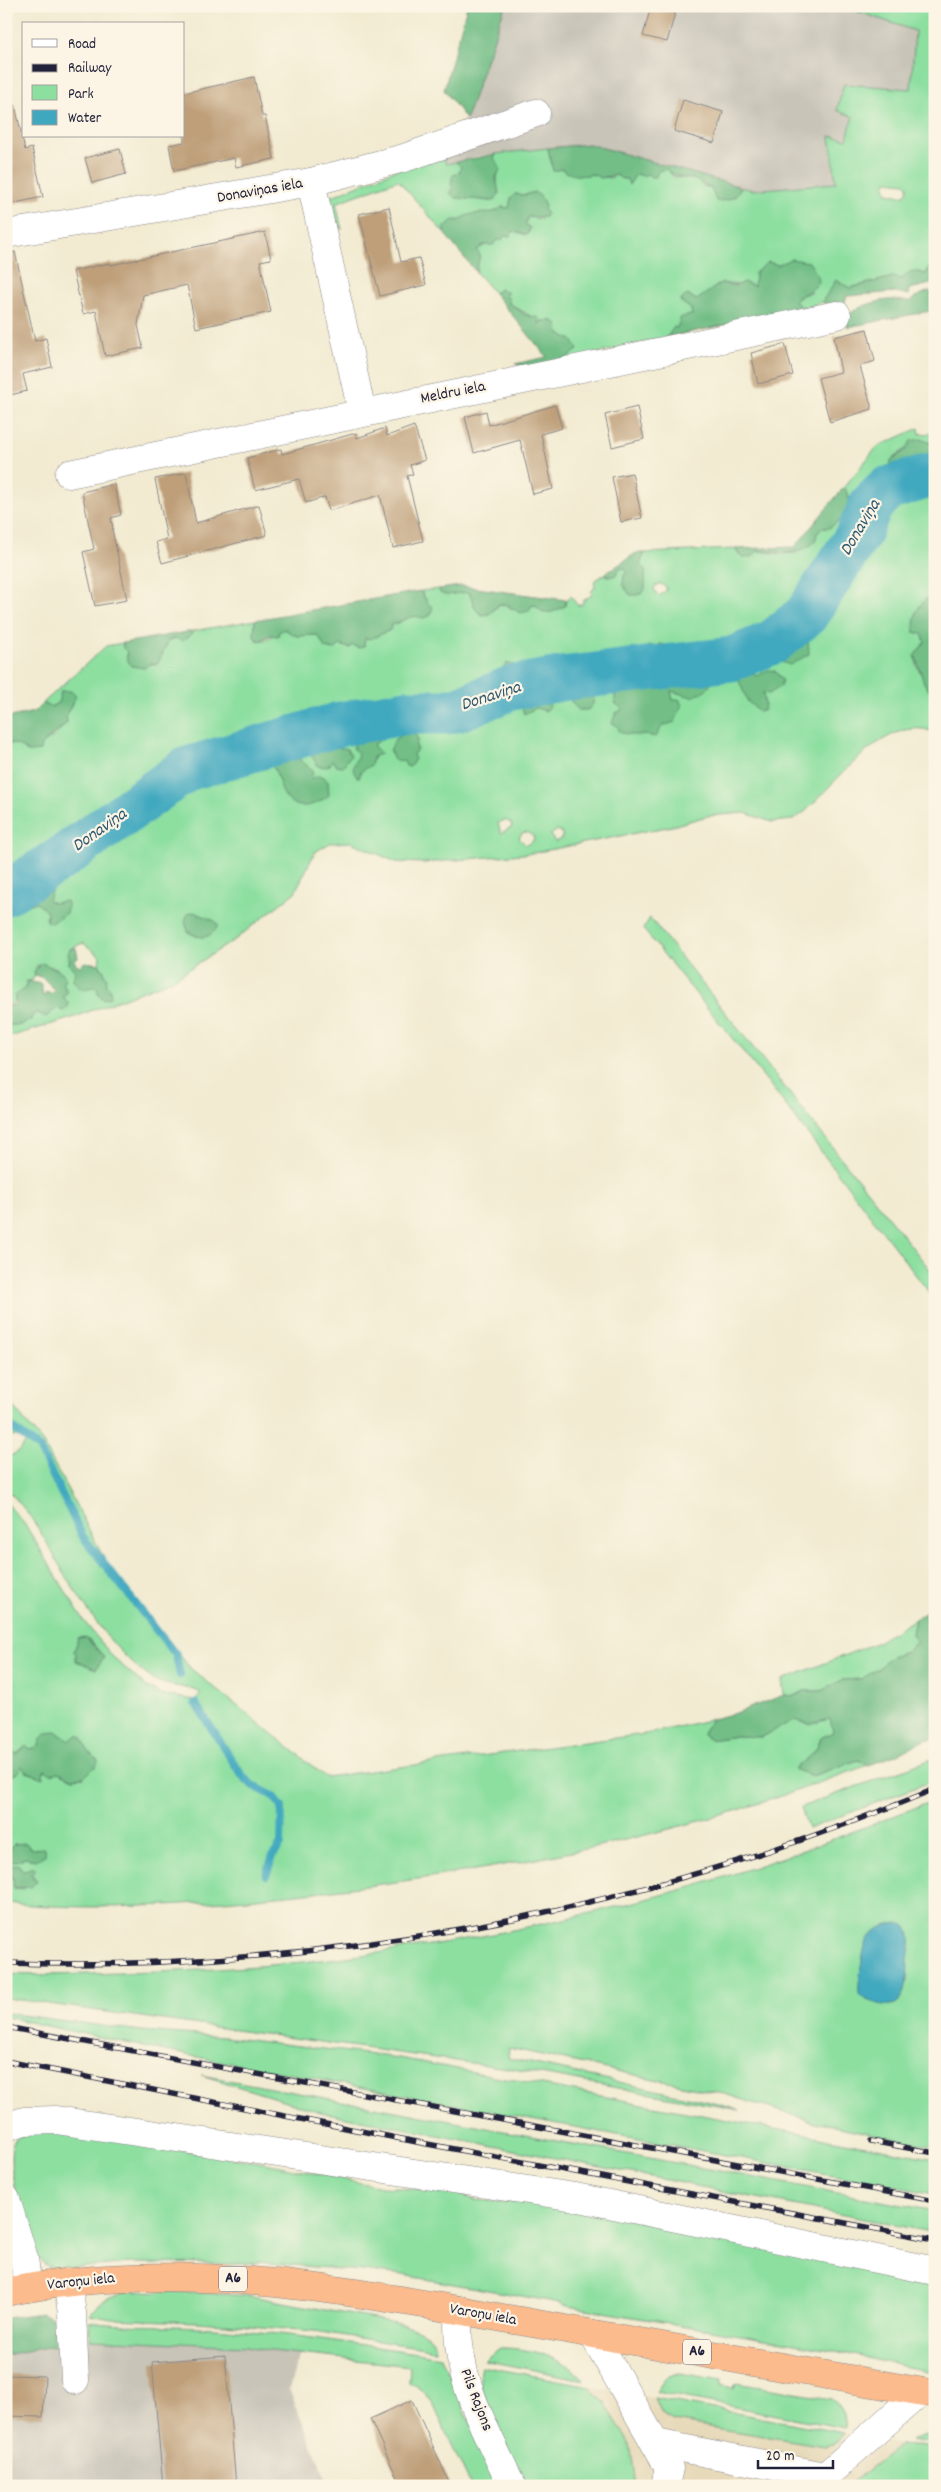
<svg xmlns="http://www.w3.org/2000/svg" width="941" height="2492" font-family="Dekko,sans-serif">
<rect width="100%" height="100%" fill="#fcf5e5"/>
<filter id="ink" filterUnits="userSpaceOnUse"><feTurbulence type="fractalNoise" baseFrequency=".02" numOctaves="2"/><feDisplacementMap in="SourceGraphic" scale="10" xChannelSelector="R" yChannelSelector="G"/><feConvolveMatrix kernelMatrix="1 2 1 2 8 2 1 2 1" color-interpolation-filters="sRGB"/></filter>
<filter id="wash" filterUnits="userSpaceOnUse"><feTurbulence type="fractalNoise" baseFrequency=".0096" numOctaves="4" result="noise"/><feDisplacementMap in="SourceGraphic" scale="20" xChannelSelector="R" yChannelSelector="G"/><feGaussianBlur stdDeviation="1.12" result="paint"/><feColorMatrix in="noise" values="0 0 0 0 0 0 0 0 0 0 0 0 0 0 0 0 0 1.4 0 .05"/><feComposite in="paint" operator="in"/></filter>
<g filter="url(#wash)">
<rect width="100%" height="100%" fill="#f2ebd1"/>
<!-- built -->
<path fill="#e7daba" d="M492,2368L935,2450V2486H537Z"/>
<!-- industrial -->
<g fill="#c8c4b8">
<path d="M505,6H842L915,31L911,89L853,116L847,139L831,136V154L836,183L752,190L589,144L478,156L446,165L437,138L466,119Z"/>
<path d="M90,2339L247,2346L271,2351L300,2353L289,2389L329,2486H6V2355Z"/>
</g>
<!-- green -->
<g fill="#8ddfa0" stroke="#58806e" fill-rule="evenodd">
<path d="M842,6H935V268H929L926,274L912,271L902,279L893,277L849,288L836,280L822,302L804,309L795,302L802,295L812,292L721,283L697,300L688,295L681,301L691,309L692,315L667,337L561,362L572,340L559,333L553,321H541L538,325L532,317L509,303L501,289L494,293L476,272L477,250C481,247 508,232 513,231C518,230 525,232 529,232L530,228L525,224L527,217L541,219L545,205L534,192L525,195L515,194L511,199L509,208L502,207L496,213C482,212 468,222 453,220L445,227L444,233L398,180L336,203L342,230C334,220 329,210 330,197L441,151L446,164L456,162L461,167L459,173L462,197L488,201H493L496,190L498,172L494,159L496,154L548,148L550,159L562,169L610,178L616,175L628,178L629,184L636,174L666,169L674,177L698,180L703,186L735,197L741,187L752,190L836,183L830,136L847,139L853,117L837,110L844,84L911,89L915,31ZM887,181L905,183L908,186L907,193L901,196L887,193L885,186Z"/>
<path d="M919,428L920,434L935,433V445L930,442L906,449L894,457L886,473L935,468V594L925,599L922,634L925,642L915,655L917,666L931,693L935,692V733C890,710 834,784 806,811L793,820L772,822L745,813L707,816L672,826L533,853L424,863L396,862L351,842L330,843L315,852L295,892L236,939L172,980L72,1018L6,1038L9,1025H20L37,1012L41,1015L58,1008L67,992L57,968L37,965L33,980L27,981C25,993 14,1002 6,1008V747L9,743L18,745L28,752L53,737L67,723L66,715L71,704L58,703L50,707L43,703L106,646L123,643V648L127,652V659L156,665L169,640L190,636L193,631L255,620L256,640H265L284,629L297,636L318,635L325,648L334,650L340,645L349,648L365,637H375L390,630L392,624L399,623L407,617L417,616L429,605L421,591L439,589L440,593L469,592L476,610L482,615L489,614L499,605L506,604L511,609L536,605C544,618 554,611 565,606L566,600L571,596L577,605H582L583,601L593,594L591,592L595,587L594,581L605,574L609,577L620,568H624L627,573L640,564L645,553L735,549L739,555L752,557L758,551L781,554L796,553L822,528H829L837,522L849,519V497L844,487L877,447ZM661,584L666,587V591L659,596L654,590L655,586ZM793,608L767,638L746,640L759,635C764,615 776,615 793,608ZM694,643L705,644L714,653L642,666L649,646C662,649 670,644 685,649ZM526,671L535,674L540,672L525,681L515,677L506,681L507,675ZM146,777H153L159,785L136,802L133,798V788ZM505,820L511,823L512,827L501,833L498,823ZM558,830L562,833V838L555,842L550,835ZM527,832L534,837L533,841L526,845L519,838L522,833ZM204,916L207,918L198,937L188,932ZM83,943L100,956L99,964L104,971L106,984L94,986L69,964L70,949Z"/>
<path d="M650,918L935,1276V1300L767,1081L643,929Z"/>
<path d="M6,1398L43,1443L105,1560L190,1668L326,1777L652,1733L713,1719L704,1729L710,1740L736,1736L762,1737L794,1720L810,1724L831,1718L833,1732L821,1738L815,1751L795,1769L835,1766L858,1760L868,1765C810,1786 752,1808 692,1823C563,1858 430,1880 297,1894C201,1904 102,1912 6,1903V1884L10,1881V1875L13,1876L14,1888L24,1889L26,1886L31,1887L37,1881L28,1869L23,1871L20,1866L6,1870V1861L11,1862L26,1858L30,1860L37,1848L32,1850L26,1843L14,1844L9,1850L6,1848V1779L21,1766L43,1773L45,1770L58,1772L72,1778L84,1777L95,1759L88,1752L84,1741C61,1741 39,1746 17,1754L6,1748V1502L26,1526L83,1620L112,1656L145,1686L161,1695L195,1700L201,1693C185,1684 168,1689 151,1678C114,1652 87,1611 64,1573C47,1543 32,1513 6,1489V1458L20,1451L25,1443L19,1436L6,1437ZM88,1638L103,1656L96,1669L76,1660V1645Z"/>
<path d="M915,1619L912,1634L917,1642L906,1652L891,1657L880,1667L862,1679L842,1680L821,1691H804L795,1696L784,1695L782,1680L876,1643Z"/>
<path d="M935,1758V1780L808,1829L801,1807Z"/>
<path d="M935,1800V2147L815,2122L724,2094L509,2048L508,2058L710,2102L740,2110L507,2068L6,1998V1974C45,1976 83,1974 121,1973C318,1969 502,1940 691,1887C774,1863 855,1831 935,1800Z"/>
<path d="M6,2013L141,2031L224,2037L399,2058L935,2159V2194L154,2049L6,2017Z"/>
<path d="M201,2075L935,2211V2233L321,2112Z"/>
<path d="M60,2131L265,2163L381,2187L450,2191L475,2200L563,2206L935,2277V2373L830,2350L567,2306L561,2303L397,2274L258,2262L237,2264L129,2263L61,2269L47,2266L35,2255C27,2233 0,2157 16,2139C27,2130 47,2132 60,2131Z"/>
<path d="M189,2292L251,2296L406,2325C418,2329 435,2335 436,2350L314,2331L197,2322L111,2319L90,2315C107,2283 159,2293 189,2292Z"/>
<path d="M89,2322C126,2327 162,2325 199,2327C281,2332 360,2344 441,2357L499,2486H471L432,2402L423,2391L409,2382L410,2366L271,2351L247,2346L90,2339Z"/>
<path d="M500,2348C532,2348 562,2357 584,2380L484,2360Z"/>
<path d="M481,2366L590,2386L605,2403L630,2444L636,2486H526C515,2463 472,2387 481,2366Z"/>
<path d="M679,2373L722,2380L721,2385L734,2388L736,2383L831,2399C842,2406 846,2415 845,2428L656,2392L666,2377Z"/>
<path d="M654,2398L844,2433L836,2443L824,2446L673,2421L661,2414Z"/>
<path d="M935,2432V2444L911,2440Z"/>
<path d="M902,2443L935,2449V2486H847Z"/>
</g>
<!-- forest -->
<g fill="#72be86" stroke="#4a7060">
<path d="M467,6H505L466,119L444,90Z"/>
<path d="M589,144L741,187C734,199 729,201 716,201L711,188C704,186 702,183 696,180C683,174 678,181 666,169L658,171L656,177H651L648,174L643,176L636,174L629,185L627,179H622L616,175L600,178L593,174C582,177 571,176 562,169L553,171L548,148Z"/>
<path d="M496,154L494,159L498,163L500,170L496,178L499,193L494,201L456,198L450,193L453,189L451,183L453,175L459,173L461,167L456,162Z"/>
<path d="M534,192L540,196L545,205L544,210L547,214L545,217H528L525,224L530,228L527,235L513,231L510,236H504L502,240H497L493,245H483L477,250L480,255L476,272L444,233L445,227L453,220L459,221C471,208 491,218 502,207L509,208L511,198L515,194L525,195Z"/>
<path d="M791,259L809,262L818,276L819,282C811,293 800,293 795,302L804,309L667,337L674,327L677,328L681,317L692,315L691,309L680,301L687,295L697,300L721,283L736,286L743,282L754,286L755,273L768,262L778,265Z"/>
<path d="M929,268H935V283L909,289V295L896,292L847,296L844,304L833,307L822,302L836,280L850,288L893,277L902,279C909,269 915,271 926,274Z"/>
<path d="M501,289L507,292L506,297L509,298V303L526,315L539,318V324L541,321H553L558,325L559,333L572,340L578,350C559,364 538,371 515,364L547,357L494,293Z"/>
<path d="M929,291L935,295V310L848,327L845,318C856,307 872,302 888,300C895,299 902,302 912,301L915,297Z"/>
<path d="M921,439L935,445V486L931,472L919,475L912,482C911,502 895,497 884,488C884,478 892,470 891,460L906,450L911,441Z"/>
<path d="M844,487L849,497L848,504L857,507L861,515L857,522L851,523L848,519L837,522L829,528H822L817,534L815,542C794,558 782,551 758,551L752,557L743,558L735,549L795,547Z"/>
<path d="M882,497C894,504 892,520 879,524L875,533L864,536L869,522L866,514C869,506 873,499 882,497Z"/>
<path d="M636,553H645L640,564L646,570C643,582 652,597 630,595L623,585L624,575L627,573L624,568H620L616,575L609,577L605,574Z"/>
<path d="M461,586L566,600L565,606C554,611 545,618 536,605L531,606L529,611L520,613L506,604H499L489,614L482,615L476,610L469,592L447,595L440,593L439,589Z"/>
<path d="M420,591L429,605L433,607L430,616L423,618C410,613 404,622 392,624L390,630L370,639L365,638L364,646L360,648L352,645L350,648L340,645L334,650L325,648L318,635L297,636L284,629L279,632L278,636L270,635L260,641L254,637L255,620Z"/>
<path d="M935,594V692L931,693L924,683L915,655L925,642L922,634L914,632C914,612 917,604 935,594Z"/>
<path d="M793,608C807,612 810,621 802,632L808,636L809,654L790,665L775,660C767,666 759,666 751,671L753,674L757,676L768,670L775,671L782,680L781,686L769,694L763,693L765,705L763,711H759L748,702L739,681L742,672L735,665L732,657C738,643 745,640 759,635C764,615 776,615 793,608Z"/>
<path d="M193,631L190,636L182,641L176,638L169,640L158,663L150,664L144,668L131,666L127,659V652L123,648V643Z"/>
<path d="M699,641C714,647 723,663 710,675L712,683L704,692L692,697L671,691L673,700L679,699L682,705L675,722L662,726L656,737C643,733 630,738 619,731L618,726L612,723L616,713L623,709L615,703V690L598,685L591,686L590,694L594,697L593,704L588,710H579C564,698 565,682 575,666C585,666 589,662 599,660L604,664L614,662L622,674L621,679L635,688C641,682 646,657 649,645L656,647L660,644L674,646L679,644L685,649Z"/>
<path d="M507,663L515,665L519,672L526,671L535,674L540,672L545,665H551L554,668L551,678L539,685L550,706L546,711L536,708L524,714C518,695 517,699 529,682L515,677L506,682L504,666Z"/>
<path d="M61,691H71L76,696L66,715L67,723L41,745L40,751L28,752L18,745L9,743L6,747V718L34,712L43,703L51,707L58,703Z"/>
<path d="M355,709H361L371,722L380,720L385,727L379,741L373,745L381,754L374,756L371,765L360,772V777H357C349,766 356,764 358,753L353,749L358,733L348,720L349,714Z"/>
<path d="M399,719H403L406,721L405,728L414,732L418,740L416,744L417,749L413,755L415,759L410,767L406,766L404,761L394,760L390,751L395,739L401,736L400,728L395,729L391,726L394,721Z"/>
<path d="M323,743H327L331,749L337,747L347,749L351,755L343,766L336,765L332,760L330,765L325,767L318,766L311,755L312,751L319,749Z"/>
<path d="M295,749L302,754L300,760L313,770L311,779L317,776L324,777L328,782L329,795C316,806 294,814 283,793C278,783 279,774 271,764L272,759L280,751L289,752Z"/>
<path d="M49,872L55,873L60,879L54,884L48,900L53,903L66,901L68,906L66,913L51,923L46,921L47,912L36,902L28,905L21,899L27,883C33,879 41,874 49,872Z"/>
<path d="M194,912L215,921L218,926C209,940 202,939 188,932L185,921L188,913Z"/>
<path d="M76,948L78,958L74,961L76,964L80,966L85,962L99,964L107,978L106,984L110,989L111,997L103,999L98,993L97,987C84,987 83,995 73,980L75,971L69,964L70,959L68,954L70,949Z"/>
<path d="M42,963L62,972L65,978L63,984L67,992L63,996L68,1003V1007L63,1011L57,1008L46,1017L37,1012L32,1016L31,1020L20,1025H9L7,1031L6,1008L15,1004V996L26,987L27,981L41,984L43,996H45L46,992L52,994L55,990L43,978L35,975L34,971Z"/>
<path d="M935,1607V1738L924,1740L898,1754L868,1765L858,1760L812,1776L794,1769L815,1751L821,1738L833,1732L830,1719L810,1724L794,1720L762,1737L736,1736L710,1740L703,1735L704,1729L713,1719L736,1713L784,1695L795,1696L804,1691H821L842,1680L862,1679L880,1667L891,1657L906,1652L917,1642L912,1634L915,1619Z"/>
<path d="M86,1637L104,1658L96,1669L76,1661L77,1655L74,1652L78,1638Z"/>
<path d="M57,1732L69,1741L77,1735L82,1737L88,1752L99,1760L96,1766L84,1777L72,1778L58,1772L51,1774L45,1770L43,1773L44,1778L26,1772L22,1766L19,1772L6,1779V1748L17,1754L26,1746L31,1749L39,1746L40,1741L46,1733Z"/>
<path d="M26,1843L32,1849L44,1848L45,1855L36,1860L26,1858L11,1862L6,1861V1848L9,1850L14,1844Z"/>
<path d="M18,1864L23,1871L33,1867L36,1869L30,1874L37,1881L31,1887L14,1888L13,1876L11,1875L10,1881L6,1884V1870L13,1865Z"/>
<path d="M42,2313L56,2318L73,2342L6,2355V2318Z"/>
</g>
<!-- water -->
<path fill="#3fa8bf" stroke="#30657d" d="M897,1923L905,1925C914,1935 909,1950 908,1962C907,1984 907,2014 876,2003C869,2001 864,2000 859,1994C858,1985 860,1976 861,1967C865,1940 868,1928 897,1923Z"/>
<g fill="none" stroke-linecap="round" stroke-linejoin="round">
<!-- stream -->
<g stroke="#3fa8bf" stroke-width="8">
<path d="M6,1416L12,1428L39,1448L83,1537L176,1655L180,1675"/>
<path d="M195,1703L241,1774L252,1785L273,1796L282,1807L281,1844L273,1856L266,1875"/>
</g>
<!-- river -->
<path stroke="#3fa8bf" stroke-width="45" d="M6,893L59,860L187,769L336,725L407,712H446L459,709L511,688L560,679L732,659L773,642L806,615L858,535L871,505L887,489L935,474"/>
</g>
<g id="blocks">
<!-- building -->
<g fill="#be9f79">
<path d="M651,6H677L667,42L643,36Z"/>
<path d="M254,77L262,116H265L274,159L236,167L234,158L174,171L169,145L184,142V93Z"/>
<path d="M683,100L723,112L714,143L674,131Z"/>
<path d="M15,105L25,150L32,148L43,197L6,205V106Z"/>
<path d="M120,149L126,174L92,183L85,158Z"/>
<path d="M389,207L401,262L419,258L426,285L380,296L359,214Z"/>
<path d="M265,232L271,259L260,261L271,312L196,328L187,285L143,295L138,325L143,348L105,356L96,311L83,314L73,271L110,263L111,265Z"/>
<path d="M15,252L35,341L46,338L52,367L23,374L27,391L6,396V253Z"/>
<path d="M867,329L875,361L860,366L872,409L830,422L818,378L841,372L834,337Z"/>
<path d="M785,344L793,375L758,384L751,353Z"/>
<path d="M555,405L562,428L541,434L553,489L533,494L520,440L474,453L465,417L486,411L489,425Z"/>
<path d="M637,407L644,439L612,447L605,415Z"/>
<path d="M414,426L425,460L410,465L413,474L407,476L423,541L393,548L380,495L329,511L325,497L306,503L299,479L255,490L247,458L281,449L282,454L356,433L357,438L385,428L387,436Z"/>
<path d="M186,473L196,523L259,505L267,535L162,563L156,542L167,539L155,479Z"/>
<path d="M632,473L642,518L621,522L612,477Z"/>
<path d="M114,484L121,515L111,518L113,529H112L127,600L95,606L83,552L94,549L82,492Z"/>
<path d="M225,2356L236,2486H163L152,2362Z"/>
<path d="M6,2375L45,2376L43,2417L6,2416Z"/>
<path d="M412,2400L451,2486H401L370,2419Z"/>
</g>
</g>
</g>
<g filter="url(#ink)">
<use href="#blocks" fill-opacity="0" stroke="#8a8686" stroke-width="1"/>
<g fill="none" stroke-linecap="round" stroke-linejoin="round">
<defs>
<g id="minor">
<path d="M311,182L404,158L536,113"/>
<path d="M6,234L311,182L362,412"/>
<path d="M69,474L837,315"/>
<path d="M6,2127L24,2121L56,2120L575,2197L935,2271"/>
<path d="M6,2199L14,2226"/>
<path d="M6,2225L14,2226L24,2258L28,2288"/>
<path d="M67,2282L72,2313L75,2380"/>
<path d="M459,2310C452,2375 486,2430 512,2486"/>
<path d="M593,2334L669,2468L665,2486"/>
<path d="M655,2443L825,2476"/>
<path d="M814,2486L920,2392"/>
</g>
<path id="highway" d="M6,2292C183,2257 351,2291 526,2322C662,2346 798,2371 935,2394"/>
</defs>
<!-- minor casing -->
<use href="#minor" stroke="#8a8686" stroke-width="29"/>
<!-- highway casing -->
<use href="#highway" stroke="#8a8686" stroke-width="29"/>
<!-- minor -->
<use href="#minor" stroke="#fff" stroke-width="28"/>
<!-- highway -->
<use href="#highway" stroke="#fbbb8d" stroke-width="28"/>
<defs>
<g id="rail">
<path d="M6,1963C325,1972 640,1912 935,1789"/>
<path d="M6,2027L935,2201"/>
<path d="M6,2061L422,2143L935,2240"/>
<path d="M871,2141L935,2153"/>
</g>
</defs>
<!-- rail casing -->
<use href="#rail" stroke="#22223b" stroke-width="5.5"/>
<!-- rail -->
<use href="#rail" stroke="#fcf5e5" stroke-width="4" stroke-dasharray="11" stroke-linecap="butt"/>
</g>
</g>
<g text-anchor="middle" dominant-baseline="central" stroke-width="4.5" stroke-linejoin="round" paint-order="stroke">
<!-- shield labels -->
<g fill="#fcf5e5" stroke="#63616e" stroke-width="1">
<rect x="219" y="2266.5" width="28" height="25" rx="4"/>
<rect x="683" y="2339.5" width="28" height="25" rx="4"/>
</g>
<g font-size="15" font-weight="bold" fill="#22223b">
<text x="233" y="2279">A6</text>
<text x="697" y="2352">A6</text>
</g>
<!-- street labels -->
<g font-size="16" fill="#22223b" stroke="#fcf5e5">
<text transform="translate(260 191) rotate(-10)">Donaviņas iela</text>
<text transform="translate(453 393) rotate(-11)">Meldru iela</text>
<text transform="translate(81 2282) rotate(-6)">Varoņu iela</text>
<text transform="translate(483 2315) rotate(10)">Varoņu iela</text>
<text transform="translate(476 2400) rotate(69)">Pils Rajons</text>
</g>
<!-- water labels -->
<g font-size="18" font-style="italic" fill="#2e5870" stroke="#fcf5e5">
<text transform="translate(861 528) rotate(-59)">Donaviņa</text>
<text transform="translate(491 697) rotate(-18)">Donaviņa</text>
<text transform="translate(100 831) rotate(-35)">Donaviņa</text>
</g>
</g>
<!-- margin -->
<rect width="941" height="2492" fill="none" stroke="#fcf5e5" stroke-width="25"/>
<!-- legend -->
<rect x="22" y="22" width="162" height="115" fill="#fcf5e5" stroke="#a5a1a1"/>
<rect x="32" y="39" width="25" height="8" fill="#ffffff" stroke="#a5a1a1"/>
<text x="68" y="48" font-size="15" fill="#22223b">Road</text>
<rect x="32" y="64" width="25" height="8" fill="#22223b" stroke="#a5a1a1"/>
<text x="68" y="72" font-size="15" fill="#22223b">Railway</text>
<rect x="32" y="85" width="25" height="15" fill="#8ddfa0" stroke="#a5a1a1"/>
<text x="68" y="98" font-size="15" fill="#22223b">Park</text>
<rect x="32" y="110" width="25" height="15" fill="#3fa8bf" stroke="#a5a1a1"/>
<text x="68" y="122" font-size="15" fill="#22223b">Water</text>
<!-- scale -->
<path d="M758 2460v8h75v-8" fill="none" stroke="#22223b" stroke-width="2.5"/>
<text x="766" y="2460" font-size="15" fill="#22223b" stroke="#fcf5e5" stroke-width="4" paint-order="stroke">20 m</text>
</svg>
